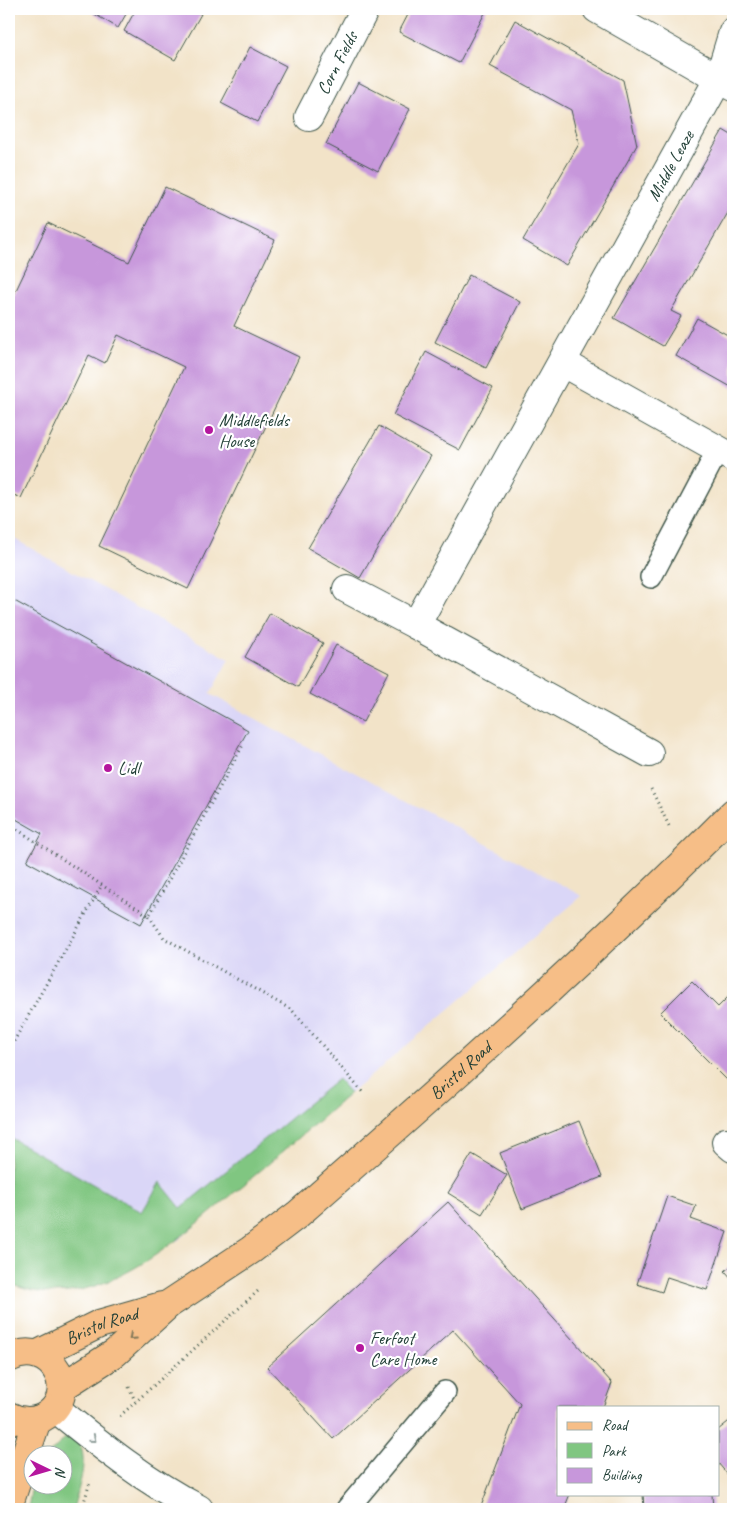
<svg xmlns="http://www.w3.org/2000/svg" width="742" height="1518" font-family="Caveat,sans-serif">
<rect width="100%" height="100%" fill="#fff"/>
<filter id="ink" filterUnits="userSpaceOnUse"><feTurbulence type="fractalNoise" baseFrequency=".02" numOctaves="2"/><feDisplacementMap in="SourceGraphic" scale="10" xChannelSelector="R" yChannelSelector="G"/><feConvolveMatrix kernelMatrix="1 2 1 2 8 2 1 2 1" color-interpolation-filters="sRGB"/></filter>
<filter id="wash" filterUnits="userSpaceOnUse"><feTurbulence type="fractalNoise" baseFrequency=".0096" numOctaves="4" result="noise"/><feDisplacementMap in="SourceGraphic" scale="20" xChannelSelector="R" yChannelSelector="G"/><feGaussianBlur stdDeviation="1.12" result="paint"/><feColorMatrix in="noise" values="0 0 0 0 0 0 0 0 0 0 0 0 0 0 0 0 0 1.4 0 .05"/><feComposite in="paint" operator="in"/></filter>
<g filter="url(#wash)">
<rect width="100%" height="100%" fill="#f2e3c8"/>
<!-- built -->
<path fill="#dad6f7" d="M9,536L229,659L210,694L582,896L177,1241L9,1163Z"/>
<!-- green -->
<g fill="#80c681" stroke="#50825a">
<path d="M338,1079L350,1093C314,1125 278,1156 241,1187C181,1237 93,1322 9,1283V1137L142,1212L160,1182L181,1208Z"/>
<path d="M65,1438H75C92,1455 78,1488 73,1509H28L32,1485L62,1486V1456L48,1455Z"/>
</g>
<g id="blocks">
<!-- building -->
<g fill="#c797db">
<path d="M86,9H129L118,28Z"/>
<path d="M136,9H191L201,14L175,60L124,31Z"/>
<path d="M411,9H487L459,63L399,32Z"/>
<path d="M515,20L623,80L637,145L567,266L523,240L579,144L571,110L490,66Z"/>
<path d="M250,47L286,66L257,122L221,103Z"/>
<path d="M358,82L410,109L378,171L326,144Z"/>
<path d="M723,130L733,136V204L671,311L681,316L663,346L614,318Z"/>
<path d="M165,187L275,240L234,326L299,357L188,589L99,546L184,367L118,335L105,363L89,355L21,498L9,493V305L48,223L129,262Z"/>
<path d="M469,275L520,302L486,368L435,342Z"/>
<path d="M697,318L733,338V388L676,356Z"/>
<path d="M426,352L493,388L460,450L393,415Z"/>
<path d="M379,426L431,456L360,578L308,548Z"/>
<path d="M9,598L248,730L141,924L27,861L42,834L9,815Z"/>
<path d="M270,613L323,643L298,687L245,657Z"/>
<path d="M336,645L389,672L363,722L310,694Z"/>
<path d="M692,981L718,1007L733,992V1086L660,1013Z"/>
<path d="M579,1121L602,1177L522,1209L500,1153Z"/>
<path d="M472,1154L507,1175L482,1214L448,1193Z"/>
<path d="M667,1196L696,1206L691,1219L727,1232L707,1290L667,1277L662,1292L637,1284Z"/>
<path d="M448,1202L612,1383L603,1407H558V1494H570L564,1509H480L520,1404L453,1330L333,1439L267,1367Z"/>
<path d="M733,1264V1280L725,1271Z"/>
<path d="M733,1418V1481L718,1463V1430Z"/>
<path d="M643,1494H712L713,1509H644Z"/>
</g>
</g>
</g>
<g filter="url(#ink)">
<use href="#blocks" fill-opacity="0" stroke="#3f564a" stroke-width="1"/>
<g fill="none" stroke-linecap="round" stroke-linejoin="round">
<defs>
<g id="service">
<path d="M651,577L718,450"/>
<path d="M347,1509L445,1392"/>
</g>
<g id="minor">
<path d="M597,9L733,87"/>
<path id="s1" d="M309,117L365,9"/>
<path d="M563,363L733,458"/>
<path d="M347,589L416,625"/>
<path id="s2" d="M649,753L416,625L719,78L733,32"/>
<path d="M726,1142L733,1148"/>
<path d="M55,1408C103,1447 144,1480 199,1509"/>
</g>
<g id="primary">
<path id="s3" d="M38,1354L99,1324L162,1306"/>
<path d="M9,1358C52,1336 84,1396 42,1418C31,1423 20,1422 9,1416"/>
<path id="s4" d="M62,1387L115,1353L169,1304L251,1250L297,1215C446,1085 594,953 733,813"/>
<path d="M9,1504L37,1420"/>
</g>
</defs>
<!-- service casing -->
<use href="#service" stroke="#3f564a" stroke-width="24"/>
<!-- minor casing -->
<use href="#minor" stroke="#3f564a" stroke-width="30"/>
<!-- primary casing -->
<use href="#primary" stroke="#3f564a" stroke-width="30"/>
<!-- path -->
<g stroke="#3f564a" stroke-width="3" stroke-dasharray="1 4" stroke-linecap="butt">
<path d="M651,789L669,826"/>
<path d="M9,824L149,916L243,745"/>
<path d="M149,916L164,938L292,1010L364,1094"/>
<path d="M9,1050L102,885"/>
<path d="M129,1387L135,1401"/>
<path d="M120,1416L258,1291"/>
<path d="M82,1509L90,1482"/>
</g>
<!-- service -->
<use href="#service" stroke="#fff" stroke-width="21"/>
<!-- minor -->
<use href="#minor" stroke="#fff" stroke-width="28"/>
<!-- primary -->
<use href="#primary" stroke="#f6be87" stroke-width="28"/>
</g>
<!-- one-way arrows -->
<defs><path id="oneway-chevron" d="M-2-3.5L2.5 0L-2 3.5" fill="none" stroke-width="1.6" stroke-linecap="round" stroke-linejoin="round" transform="scale(1.25)"/></defs>
<use stroke="#807759" href="#oneway-chevron" transform="translate(132 1337) rotate(138)"/>
<use stroke="#8f9e9a" href="#oneway-chevron" transform="translate(93 1439) rotate(39)"/>
</g>
<!-- markers -->
<g fill="#b5179e" stroke="#fff" stroke-width="2">
<circle cx="209" cy="430" r="5"/>
<circle cx="108" cy="768" r="5"/>
<circle cx="360" cy="1348" r="5"/>
</g>
<g text-anchor="middle" dominant-baseline="central" stroke-width="4.5" stroke-linejoin="round" paint-order="stroke">
<!-- street labels -->
<g font-size="18" fill="#1f3d34" stroke="#fff">
<text stroke="none"><textPath href="#s1" startOffset="61">Corn Fields</textPath></text>
<text stroke="none"><textPath href="#s2" startOffset="791">Middle Leaze</textPath></text>
<text stroke="none"><textPath href="#s4" startOffset="510">Bristol Road</textPath></text>
<text stroke="none"><textPath href="#s3" startOffset="70">Bristol Road</textPath></text>
</g>
<!-- poi labels -->
<g font-size="18" fill="#1f3d34" stroke="#fff" text-anchor="start">
<text x="219" y="420">Middlefields<tspan x="219" dy="21">House</tspan></text>
<text x="118" y="768">Lidl</text>
<text x="370" y="1338">Ferfoot<tspan x="370" dy="21">Care Home</tspan></text>
</g>
</g>
<!-- margin -->
<rect width="742" height="1518" fill="none" stroke="#fff" stroke-width="30"/>
<!-- legend -->
<rect x="557" y="1406" width="162" height="90" fill="#ffffff" stroke="#a5b1ae"/>
<rect x="567" y="1422" width="25" height="8" fill="#f6be87" stroke="#a5b1ae"/>
<text x="602" y="1430" font-size="15" fill="#1f3d34">Road</text>
<rect x="567" y="1443" width="25" height="15" fill="#80c681" stroke="#a5b1ae"/>
<text x="602" y="1456" font-size="15" fill="#1f3d34">Park</text>
<rect x="567" y="1468" width="25" height="15" fill="#c797db" stroke="#a5b1ae"/>
<text x="602" y="1480" font-size="15" fill="#1f3d34">Building</text>
<!-- north arrow -->
<g transform="translate(48 1470) rotate(95)"><circle r="24" fill="#ffffff" stroke="#a5b1ae"/>
<path d="M0-4L9 19L0 12L-9 19Z" fill="#b5179e"/>
<text y="-8" font-size="14" font-weight="bold" text-anchor="middle" fill="#1f3d34">N</text>
</g>
</svg>
